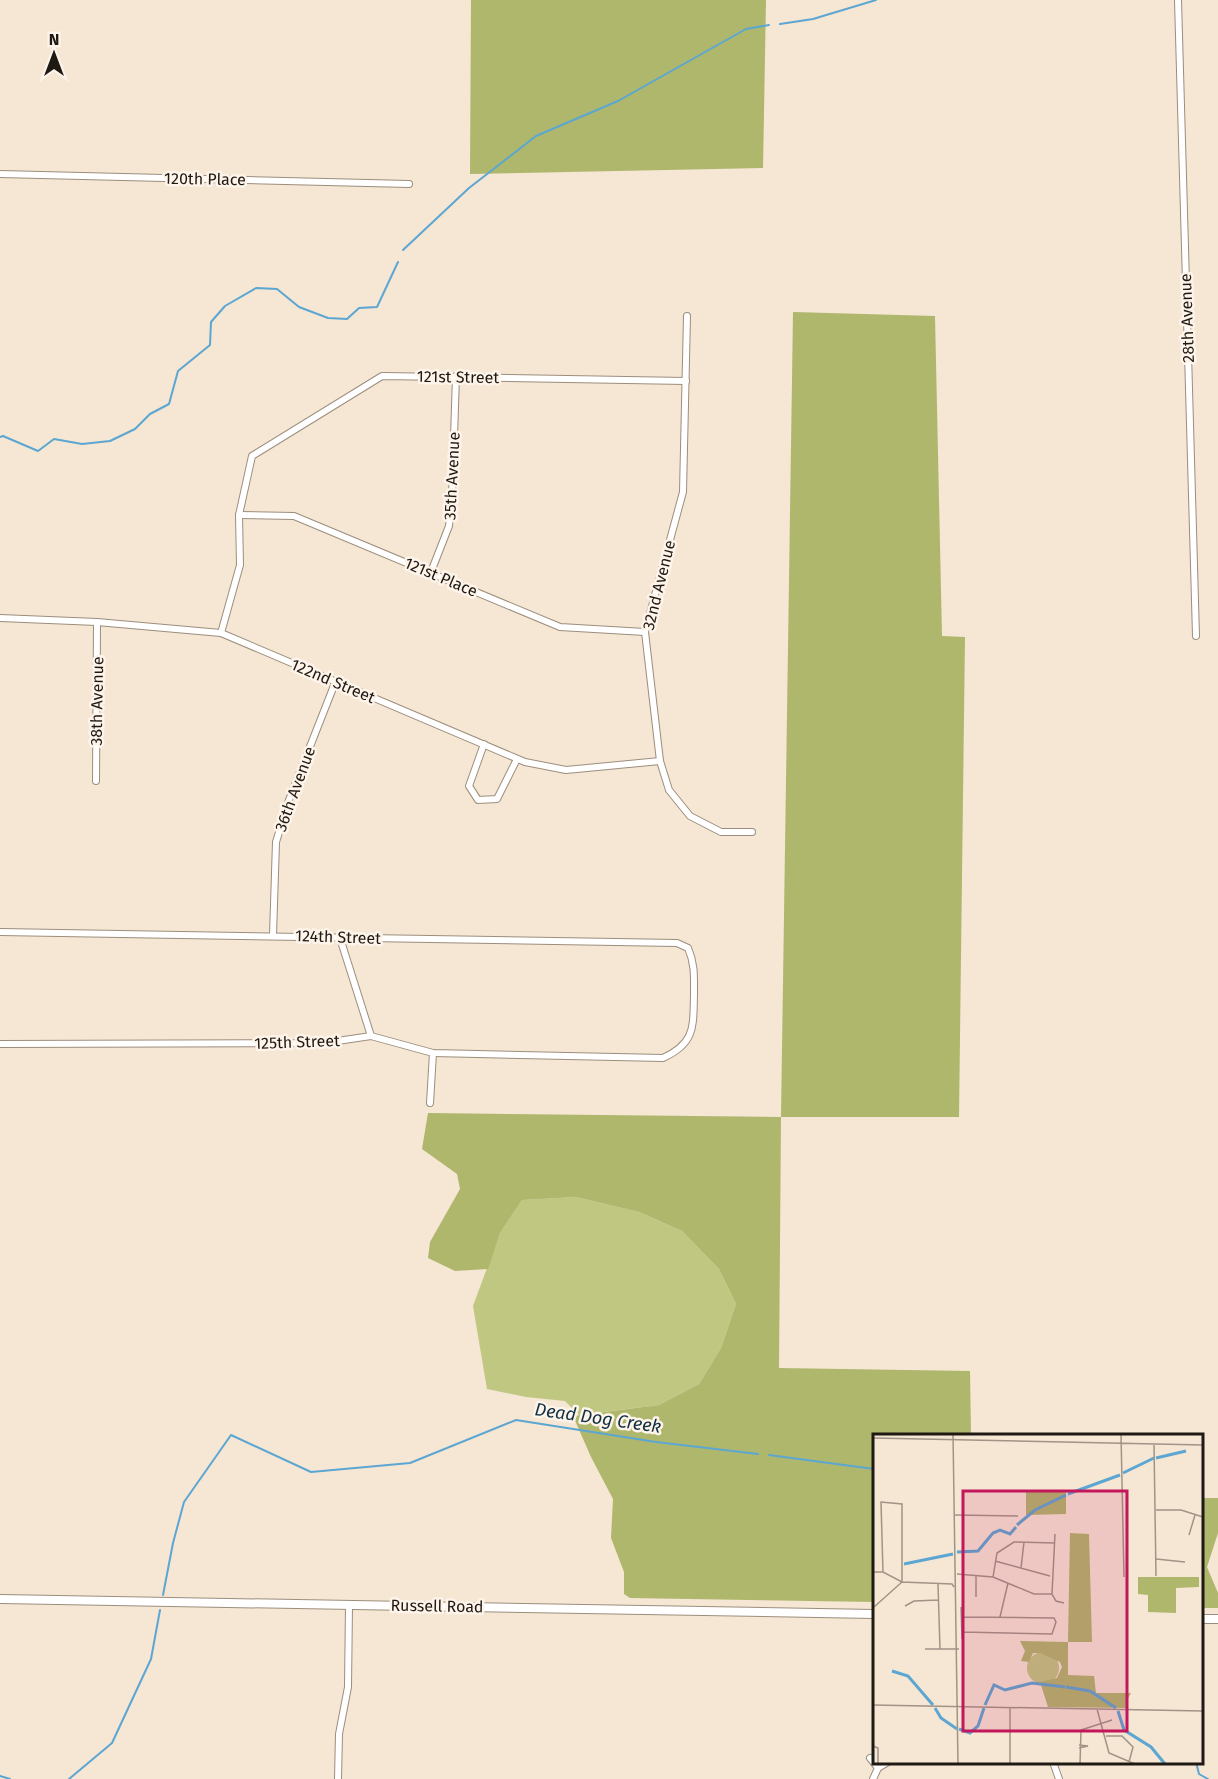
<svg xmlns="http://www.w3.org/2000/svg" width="1218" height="1779" font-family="'Fira Sans',sans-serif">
<rect width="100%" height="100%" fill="#f6e6d4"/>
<!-- green -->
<path fill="#bfc781" d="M576,1197L639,1212L682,1231L719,1269L736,1304L721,1348L699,1384L659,1405L579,1415L565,1401L526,1397L487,1389L473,1306L500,1233L522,1200Z"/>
<!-- forest -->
<g fill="#afb76c">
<path d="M471,0H766L763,168L470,174Z"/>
<path d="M793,312L935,316L942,636L965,637L959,1117H781L779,1368L970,1371L971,1435L874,1436V1602L630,1598L624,1594V1572L611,1538L613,1499L591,1457L573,1416L659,1405L699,1384L721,1348L736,1304L719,1269L682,1231L639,1212L576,1197L522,1200L500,1233L488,1269L455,1271L428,1258L430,1242L460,1189L457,1174L422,1149L428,1113L781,1117Z"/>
<path d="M1202,1498H1218V1533L1207,1567L1218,1593V1608H1202Z"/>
</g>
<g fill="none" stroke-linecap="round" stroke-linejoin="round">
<!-- stream -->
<g stroke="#5ca6d2" stroke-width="2">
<path d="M780,24L813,19L876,0"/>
<path d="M403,250L469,188L536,136L618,101L746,29L769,25"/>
<path d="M0,437L3,436L38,451L54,439L82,444L110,441L135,429L150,414L169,404L178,371L210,345L211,322L225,306L256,288L277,289L299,307L328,318L347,319L359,308L377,307L398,262"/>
<path d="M769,1455L874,1469"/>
<path d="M163,1595L173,1543L184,1502L231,1435L311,1472L410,1463L516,1420L656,1442L758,1454"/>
<path d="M1196,1762L1199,1774L1208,1779"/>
<path d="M0,1776L10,1779"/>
<path d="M69,1779L112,1743L151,1659L160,1610"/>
</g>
<defs>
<g id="minor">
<path d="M1178,0L1196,636"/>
<path d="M0,174L409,184"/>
<path d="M687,316L683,492L645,632L660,761L669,790L690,816L721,832H752"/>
<path d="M239,515L294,516L560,627L645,632"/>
<path d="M431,572L449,526L452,498L456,376"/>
<path d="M0,618L97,622L221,633L525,762L566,770L660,761"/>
<path d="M221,633L240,565L239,515L252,456L382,376L686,381"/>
<path d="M484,744L469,786L478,800L497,799L517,759"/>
<path d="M96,781L97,622"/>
<path d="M0,932L677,943L688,948C695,964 694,977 694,995C693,1026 696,1043 663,1058L433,1053L371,1036L324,1043L0,1044"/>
<path d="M273,935L276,842L289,800L335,683"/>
<path d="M340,938L371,1036"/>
<path d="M430,1103L433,1053"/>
<path d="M870,1758L878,1768"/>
<path d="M1053,1762L1059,1779"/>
<path d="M878,1768L888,1762"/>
<path d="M338,1779L339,1734L348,1687L349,1605"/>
<path d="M873,1779L878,1768"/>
</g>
<g id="tertiary">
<path d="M0,1599L874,1614"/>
<path d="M1202,1619H1218"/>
</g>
</defs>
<!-- minor casing -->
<use href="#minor" stroke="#9c8e7d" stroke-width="8"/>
<!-- tertiary casing -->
<use href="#tertiary" stroke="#9c8e7d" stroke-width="10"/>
<!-- minor -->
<use href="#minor" stroke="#fff" stroke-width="6"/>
<!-- tertiary -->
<use href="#tertiary" stroke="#fff" stroke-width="8"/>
</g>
<g text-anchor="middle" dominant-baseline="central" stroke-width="5" stroke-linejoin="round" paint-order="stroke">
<!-- street labels -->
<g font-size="16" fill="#1e1913" stroke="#fef4ea">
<text transform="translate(205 179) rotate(1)">120th Place</text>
<text transform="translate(1187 318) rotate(-92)">28th Avenue</text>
<text transform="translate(458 377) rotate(1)">121st Street</text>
<text transform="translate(452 476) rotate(-87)">35th Avenue</text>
<text transform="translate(441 577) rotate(23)">121st Place</text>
<text transform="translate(659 585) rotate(-76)">32nd Avenue</text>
<text transform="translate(333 681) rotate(23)">122nd Street</text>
<text transform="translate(97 701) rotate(-89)">38th Avenue</text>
<text transform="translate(295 789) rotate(-70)">36th Avenue</text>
<text transform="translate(338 937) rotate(2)">124th Street</text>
<text transform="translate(297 1042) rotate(-2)">125th Street</text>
<text transform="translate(437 1606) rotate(1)">Russell Road</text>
</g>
<!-- water labels -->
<g font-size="18" font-style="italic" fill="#0f3044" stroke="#fef4ea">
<text transform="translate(598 1418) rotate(8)">Dead Dog Creek</text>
</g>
</g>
<!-- overview -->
<g transform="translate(873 1434)">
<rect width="330" height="330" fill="#f6e6d4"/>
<path d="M154 234a16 16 0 1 1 32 0a16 16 0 1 1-32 0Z" fill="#bfc781"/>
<path d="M153,57H193V80L153,81ZM197,99L216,100L219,208H195V241L221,242L223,259H258L253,268L255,274L175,273L167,248L184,244L189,233L187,228L167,219H160L156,228L148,227L152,217L147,207L195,208ZM265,143H326V153L303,154V179L275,178V161L265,160Z" fill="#afb76c"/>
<path fill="none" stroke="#5ca6d2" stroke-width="3" d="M283,24L313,17M250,39L281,24M195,60L247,41M144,91L162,76L193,61M84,118L105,117L120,99L127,96L137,100L143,93M31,130L80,120M19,237L35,242L60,271M193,253L217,257L243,274M112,271L121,251L132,256L159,249L192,253M62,274L68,284L84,295M245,277L251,296L278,313L292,330M86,295L97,299L105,292L111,274"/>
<path fill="none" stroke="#a09487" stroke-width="1.5" d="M80,0L85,330M248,0L251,143M0,4L330,11M281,10L283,142M283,76H308L330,83M82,81L145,82M182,100L179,160L183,167L191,169M316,101L322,81M283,125L312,128M122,127L177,142M148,134L151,108M0,138H10L29,148L79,150L81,153M84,140L120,143L161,160H179M120,143L124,119L141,108L182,109M65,150L67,215M103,163V141M32,172L41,167L65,166M1,173L29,148V70L8,68L10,138M88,173L89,205M89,183L181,184L183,188L179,200L89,198M127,183L135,149M52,215H86M0,271L330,277M137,274V330M224,275L236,319L262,330M330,277V296M208,296L239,286M233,302H249L260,313L256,328M206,311L215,312L206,314M0,312L5,314V330M207,330L208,296"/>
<path fill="#c2185b" fill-opacity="0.15" stroke="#c2185b" stroke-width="3" d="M90,57H254V297H90Z"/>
<rect width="330" height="330" fill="none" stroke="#1e1913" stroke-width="3"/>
</g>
<!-- north arrow -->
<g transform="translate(54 54)" stroke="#fef4ea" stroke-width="4.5" paint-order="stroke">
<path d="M0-4.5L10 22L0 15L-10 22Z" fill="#1e1913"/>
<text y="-9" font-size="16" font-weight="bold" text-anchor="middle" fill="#1e1913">N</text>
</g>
</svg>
